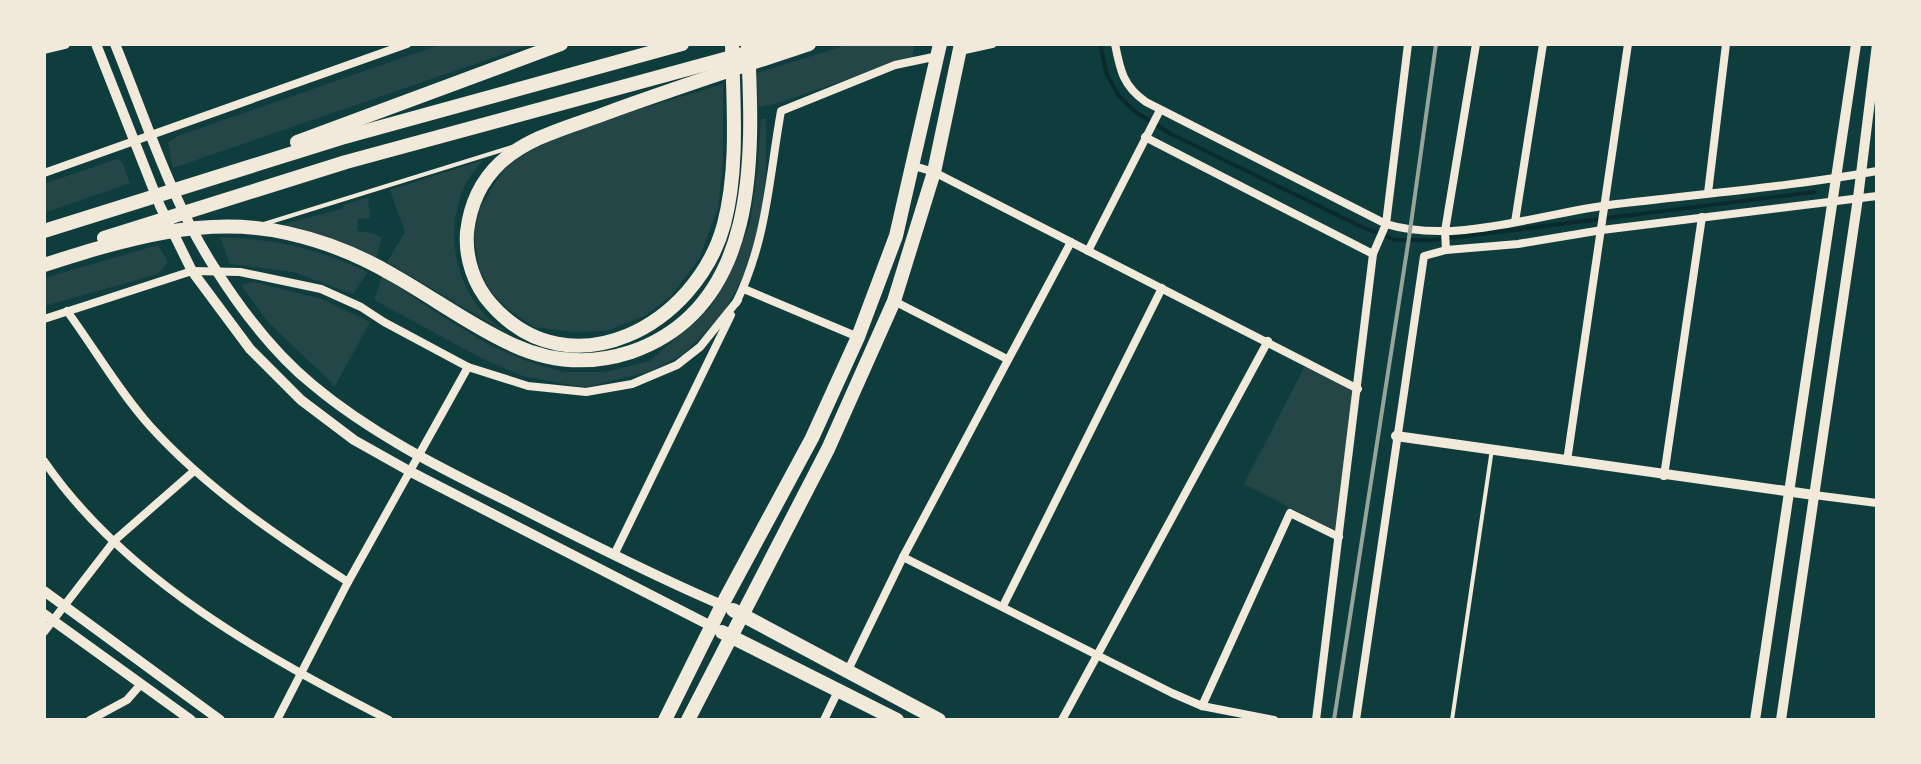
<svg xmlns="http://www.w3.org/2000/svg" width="1921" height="764" font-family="'DM Sans',sans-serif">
<rect width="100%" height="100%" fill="#0f3d3e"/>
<!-- green -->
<g fill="#244646">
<path d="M442,44H533L173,168L168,143L178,136Z"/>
<path d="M850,44H914L913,57L775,104L758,107L757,73Z"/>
<path d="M723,84V165L718,208L699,259L671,296L646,315L607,331L572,332L534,327L508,309L491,292L479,268L474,236L480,208L507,164L555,138L605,120Z"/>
<path d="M761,119H766V173L759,227L748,268L722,316L681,356L648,372L587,387L575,386L523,376L481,358L374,300L382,276L440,315L491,346L527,361L563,372H605L650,361L710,308L733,265L750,223L757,174Z"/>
<path d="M117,159L122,162L130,183L44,213V184Z"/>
<path d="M483,160C477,168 469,176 465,185C445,230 453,282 487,317C496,326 507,332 517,339L387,262L405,232L390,190Z"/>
<path d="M368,197L370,218L358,219L357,231L372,233L382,238L376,258L333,239L283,224L342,209L344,205Z"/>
<path d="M220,237C279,240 315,248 368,272L353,294L293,272L230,264Z"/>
<path d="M158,245L168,262L158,274L44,306V278Z"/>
<path d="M254,282L322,299L370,322L335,386L269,323L241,285Z"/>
<path d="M1305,366L1354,391L1340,533L1244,484Z"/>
</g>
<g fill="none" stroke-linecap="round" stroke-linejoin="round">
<!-- stream -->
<path stroke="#0a2a2b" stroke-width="4" d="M1100,44L1107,75L1119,96L1134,111L1171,134L1360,226L1395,240H1434L1814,192"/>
<!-- service -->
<g stroke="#f1e9da" stroke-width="4">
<path d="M264,224L512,147"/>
<path d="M1452,720L1492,449"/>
</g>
<!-- minor -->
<g stroke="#f1e9da" stroke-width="8">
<path d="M1115,44C1120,70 1123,86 1146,102L1386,224C1455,245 1539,214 1609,205C1698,194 1789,187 1877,171"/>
<path d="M960,51L992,44"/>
<path d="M1145,137L1373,254"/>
<path d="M914,166L934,172L1358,389"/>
<path d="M44,173L407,44"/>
<path d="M1708,193L1726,44"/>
<path d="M1515,222L1543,44"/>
<path d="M1446,250L1445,231L1476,44"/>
<path d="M1088,251L1160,110"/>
<path d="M744,289L858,337"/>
<path d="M894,301L1007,359"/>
<path d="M736,303C767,240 769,178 781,111L895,65L938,56"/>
<path d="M67,311C95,349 118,390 150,426C207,489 277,536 348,582"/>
<path d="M44,319L192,271L240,272L321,289L361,307L384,322L468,367L528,386L586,392L632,384L677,365L700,347L738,300"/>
<path d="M44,461C126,580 264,656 389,720"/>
<path d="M1567,461L1628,44"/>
<path d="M1664,476L1702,217"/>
<path d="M1814,495L1877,503"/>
<path d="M614,555L731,315"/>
<path d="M903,557L1172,693L1202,706L1274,720"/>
<path d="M1003,606L1162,288"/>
<path d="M44,632L115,540L194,471"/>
<path d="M848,670L903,557L1071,242"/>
<path d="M1202,706L1290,513L1339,537"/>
<path d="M90,720L127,700L141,684"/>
<path d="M277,720L348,582L468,367"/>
<path d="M824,720L838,691"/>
<path d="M1062,720L1268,341"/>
<path d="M1316,720L1373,254L1386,224L1408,44"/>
<path d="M1356,720L1424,256L1446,250L1518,244L1602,230L1877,196"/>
</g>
<!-- tertiary -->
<g stroke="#f1e9da" stroke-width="10">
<path d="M96,44L160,206L192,271L250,349L301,400L354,440L411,472L713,627"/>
<path d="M115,44C146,120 171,201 216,270C242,311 275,354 313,385C374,436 445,470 515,505C583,540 652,575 722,605"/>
<path d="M44,49L65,44"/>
<path d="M1396,436L1814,495"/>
<path d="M44,591L220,720"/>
<path d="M44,614L191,720"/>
<path d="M1755,720L1856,44"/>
<path d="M1781,720L1858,198L1877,44"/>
</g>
<!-- trunk -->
<g stroke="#f1e9da" stroke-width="14">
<path d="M733,610L939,720"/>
<path d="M722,632L897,720"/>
<path d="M665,720L722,605L812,438L858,337L896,236L940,44"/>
<path d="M688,720L828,449L894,301L934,172L961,44"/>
</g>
<!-- motorway -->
<g stroke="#f1e9da" stroke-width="14">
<path d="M732,44C733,103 739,167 724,224C697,325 570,394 491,304C474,285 465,258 467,232C470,206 481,181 500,163C528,137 569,127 604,114C672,89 740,67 809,44"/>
<path d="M297,142L561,44"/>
<path d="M44,231L341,138L682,44"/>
<path d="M104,238L346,162L780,44"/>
<path d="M44,265C122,240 205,214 287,233C323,241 361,256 393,275C434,298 471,326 513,345C552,363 591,365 631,352C761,307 753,155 748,44"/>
</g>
<!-- rail -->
<path stroke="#97a49c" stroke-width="4" d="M1334,720L1410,231L1436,44"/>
</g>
<!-- border -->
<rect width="1921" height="764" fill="none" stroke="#f1e9da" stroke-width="92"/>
</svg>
